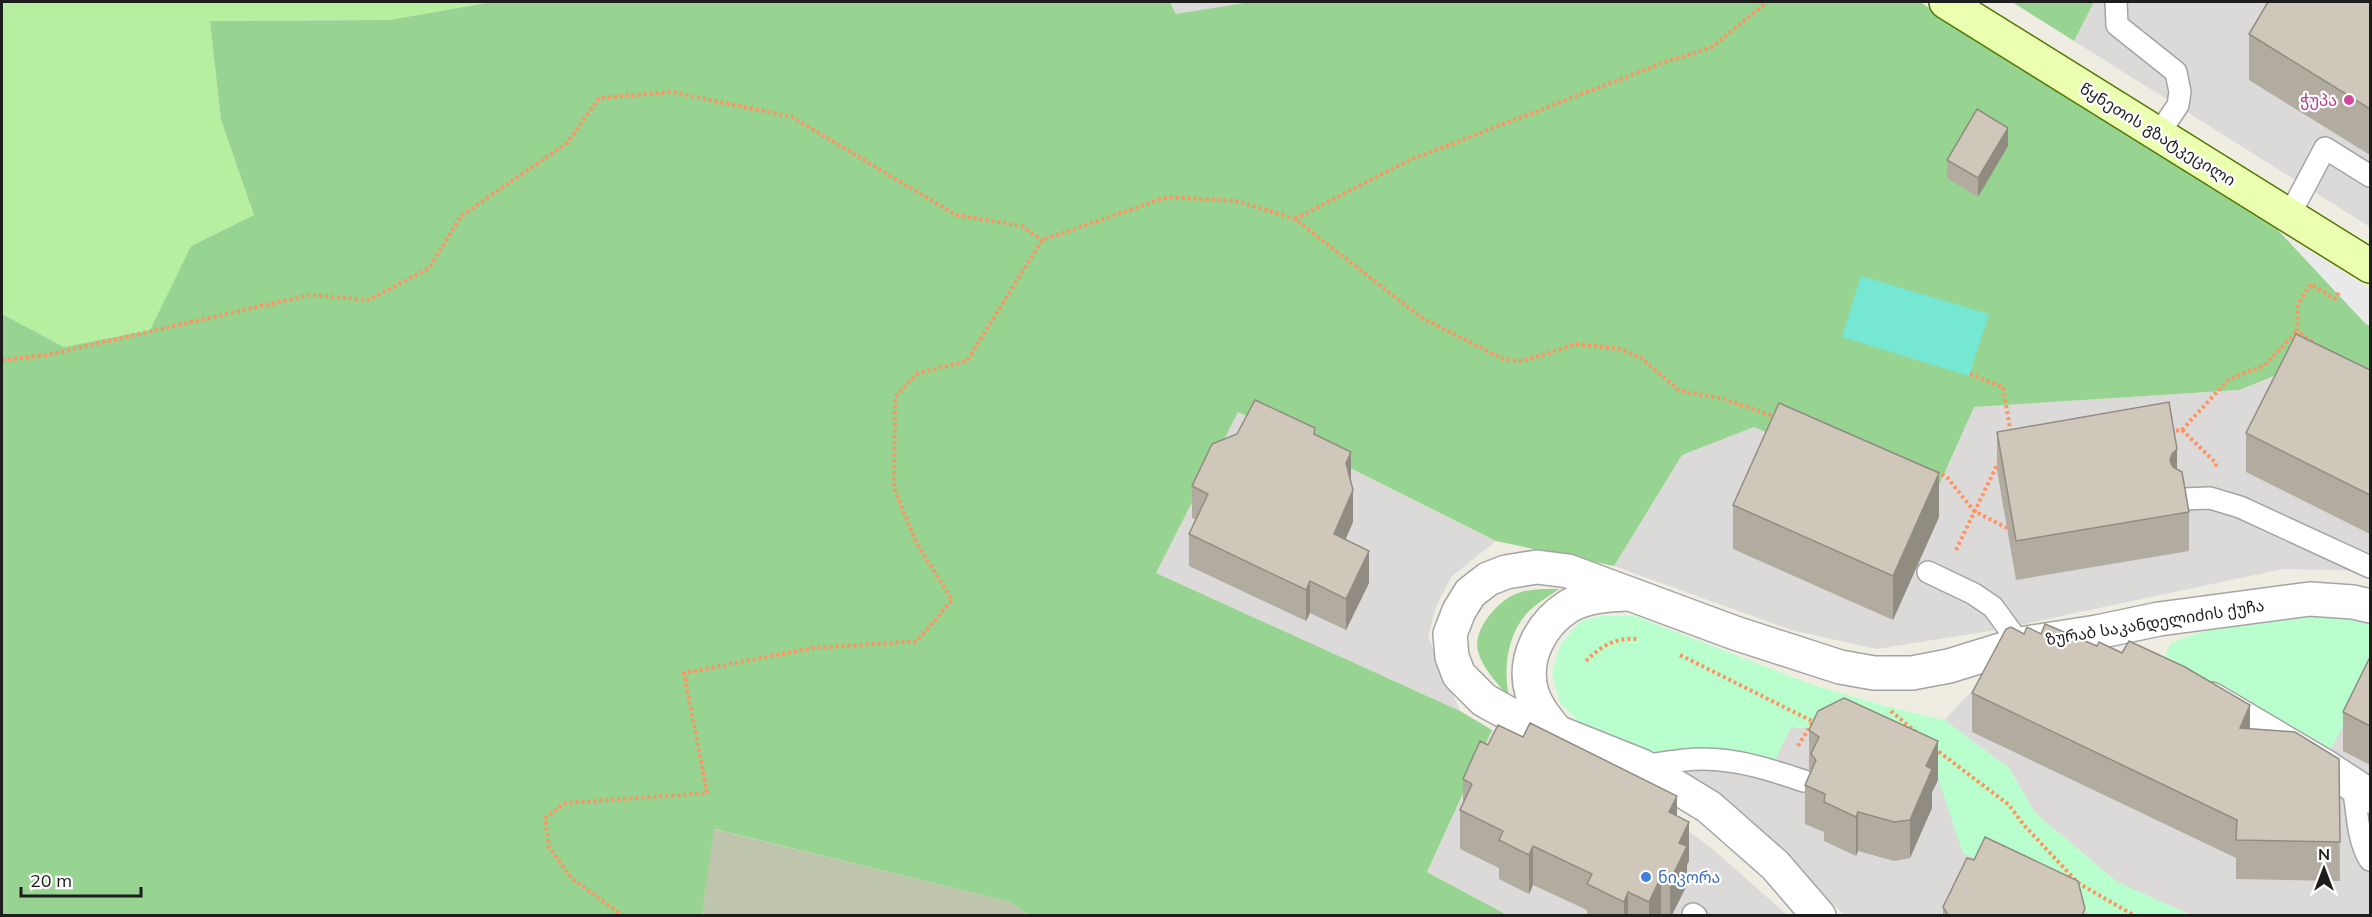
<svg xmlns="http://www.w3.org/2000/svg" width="2372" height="917" font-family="Mulish,'Noto Sans Georgian',sans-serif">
<rect width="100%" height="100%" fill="#efede1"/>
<!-- residential -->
<g fill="#dbdad9">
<path d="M1170,2H1250L1176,14Z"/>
<path d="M2094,2H2370V227L2074,41Z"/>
<path d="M2297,367L2370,404V571L2283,569L1996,630L1877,649L1791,630L1614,566L1682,455L1754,427L1931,503L1974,407L2239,390Z"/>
<path d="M1238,412L1496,541L1451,577L1435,609L1428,637L1460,711L1156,573Z"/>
<path d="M2002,660L2370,803V915H2191L2117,882L2035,813L2009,768L1944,720Z"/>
<path d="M2370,672V776L2331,749Z"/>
<path d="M1791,727L1852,730L1934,766L2065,899L2093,915H1845L1795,871L1670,770Z"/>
<path d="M1492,730L1648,801L1714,850L1787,915H1507L1427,872Z"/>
</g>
<!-- construction -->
<path fill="#bfc4ac" d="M713,829L1010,902L1029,915L702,916Z"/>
<!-- grass -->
<path fill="#b7efa1" d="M2,2H492L389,20L210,21L221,120L254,215L191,246L150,330L64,347L2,314Z"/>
<!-- forest -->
<g fill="#97d391">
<path d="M492,2H1170L1176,14L1250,2H1920L2278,230L2365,323L2370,326V404L2297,367L2239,390L1974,407L1931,503L1754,427L1682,455L1614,566L1496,541L1238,412L1156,573L1460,711L1492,730L1427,872L1507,915H1029L1010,902L714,829L702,915L2,916V314L64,347L150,330L191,246L254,215L221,120L210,21L389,20Z"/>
<path d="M2012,2H2094L2074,41Z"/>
<path d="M1541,589H1559C1549,596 1537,603 1528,612C1507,635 1503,668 1509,697C1498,684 1482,668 1478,651C1472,630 1499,599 1518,593C1525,590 1533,590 1541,589Z"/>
</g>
<!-- park -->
<g fill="#b8ffcd">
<path d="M2309,610H2370V672L2331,749L2165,656L2171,643C2215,625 2262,618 2309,610Z"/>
<path d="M1601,616H1635L1813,685L1885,706L1944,720L2009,768L2035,813L2117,882L2191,915H2093L2065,899L1963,853L1934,766L1852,730L1791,727L1774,762L1670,770L1593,735L1560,703L1552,673L1561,643L1581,621Z"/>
</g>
<!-- pitch -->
<path fill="#76e7d3" d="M1861,276L1989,314L1969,376L1842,337Z"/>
<!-- parking -->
<path fill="#e9e9e9" d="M2278,230L2370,291V326L2365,323Z"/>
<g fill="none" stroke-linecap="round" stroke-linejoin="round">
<defs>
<g id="service">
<path d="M2116,2L2117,25L2176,72L2180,92L2178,105L2158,135"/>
<path d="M2289,216L2325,148L2370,176"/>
<path d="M2183,499L2210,498L2240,507L2370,567"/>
<path d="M1928,572L1974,594L1993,607L2020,644"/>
<path d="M1642,766C1662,763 1683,759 1703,759C1738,759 1771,770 1804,781"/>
<path d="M2353,785C2357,808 2357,840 2370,860"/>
<path d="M1693,914L1696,916"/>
</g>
<g id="minor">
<path d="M2211,699L2326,767L2370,796"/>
<path d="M1557,732C1547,720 1537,708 1532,693C1522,660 1540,624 1569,606C1586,596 1608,595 1627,594"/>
<path d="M1819,916L1775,865L1709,807L1642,766L1557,732L1520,720L1484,700L1459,675L1452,657L1450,634L1459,611L1470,593L1488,579L1506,572L1537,567L1568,571L1735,633L1840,667L1874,673H1912L1949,666L2020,644L2097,632L2159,619L2310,599L2353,602L2370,606"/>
</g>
<path id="secondary" d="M1946,2L2370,266"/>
</defs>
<!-- service casing -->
<use href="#service" stroke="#a4a4a4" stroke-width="24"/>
<!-- minor casing -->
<use href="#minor" stroke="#a4a4a4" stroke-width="36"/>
<!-- secondary casing -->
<use href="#secondary" stroke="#517700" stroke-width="36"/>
<!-- path -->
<g stroke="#ff9362" stroke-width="4" stroke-dasharray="3 3" stroke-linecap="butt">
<path d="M1295,219L1407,161L1660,64L1712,47L1767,2"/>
<path d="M2312,342L2297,331L2298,304L2311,284L2335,299L2340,291"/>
<path d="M2,360L47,355L309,295L369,300L429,268L461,216L567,143L599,98L672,92L792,117L956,215L1022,226L1042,240"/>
<path d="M1970,374L2003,387L2011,434"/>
<path d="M2182,430L2229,379L2265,365L2297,331"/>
<path d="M2170,431L2182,430L2216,463V468"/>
<path d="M1936,472L1946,476L1974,511L2007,528"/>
<path d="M1956,550L1998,463"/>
<path d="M1680,655L1814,722"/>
<path d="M1586,661C1600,647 1615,637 1637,639"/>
<path d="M1891,711L1917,733"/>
<path d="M1798,746L1813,722"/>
<path d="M1934,748L2009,805L2023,824L2078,883L2135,916"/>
<path d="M624,916L571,878L549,847L545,818L565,803L707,793L684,673L812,648L917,641L952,600L916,542L894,488L895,397L918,373L967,361L1042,240L1167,197L1237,201L1295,219L1422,318L1505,360L1523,361L1576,344L1620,349L1640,357L1680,391L1725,399L1776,417"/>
</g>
<!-- service -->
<use href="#service" stroke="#fff" stroke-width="21"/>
<!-- minor -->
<use href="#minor" stroke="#fff" stroke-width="33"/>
<!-- secondary -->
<use href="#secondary" stroke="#eaffaf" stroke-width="33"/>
</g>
<!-- wall -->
<g fill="#b2aca0">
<path d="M2370,2V155L2249,80V34Z"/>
<path d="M2008,146L1978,197L1947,178V160Z"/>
<path d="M2370,370V534L2246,472V433Z"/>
<path d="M1997,432L2177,470L2189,512V551L2016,580L1997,470Z"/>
<path d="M1315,434L1351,484L1353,522L1345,540L1369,583L1346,630L1310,613L1306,621L1189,566V534L1196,520L1192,518V486Z"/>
<path d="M1733,505L1939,517L1893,620L1733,549Z"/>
<path d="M2024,634H2041L2250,729L2339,759L2340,881L2236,879V858L1972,732V693Z"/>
<path d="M2370,657V765L2343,751V712Z"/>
<path d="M1809,730L1938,780L1932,792V808L1910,858L1894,861L1858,851L1856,856L1824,841V832L1805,824V785L1811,771L1809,769Z"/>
<path d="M1523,737L1677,816L1689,861L1687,865V885L1672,915H1587V910L1533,885L1529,894L1499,879V868L1460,849V810L1463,804V779L1488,745Z"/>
<path d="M1974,860L2085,915H1943V907Z"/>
</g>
<!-- shaded-wall -->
<g fill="#918c82">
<path d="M2008,128V146L1978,197V178Z"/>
<path d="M2177,449V488L2170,461L2172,454Z"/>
<path d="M1351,452V483L1346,463Z"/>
<path d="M1939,473V517L1893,620V576Z"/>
<path d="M1353,490V522L1334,566V534Z"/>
<path d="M1369,551V583L1346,630V599Z"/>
<path d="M1310,581V613L1306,621V590Z"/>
<path d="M2250,705V744L2240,728Z"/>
<path d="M1938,741V780L1932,792V808L1910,858V820L1926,766Z"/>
<path d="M1677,796V835L1669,812Z"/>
<path d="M1858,812V851L1856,856V817Z"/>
<path d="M1689,822V861L1687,865V885L1672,915H1670V881L1679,843Z"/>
<path d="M1533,846V885L1529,894V855Z"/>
<path d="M1661,877V915H1649V902Z"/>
<path d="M1628,892V915H1624V902Z"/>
</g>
<!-- building -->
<g fill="#cfc8ba" stroke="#918c82" stroke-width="1.5">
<path d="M2268,2H2370V109L2249,34Z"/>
<path d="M1977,109L2008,128L1978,178L1947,160Z"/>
<path d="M2296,334L2370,370V495L2246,433Z"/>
<path d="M1255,400L1315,428L1314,434L1351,452L1346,463L1353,490L1334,534L1369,551L1346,599L1310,581L1306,590L1189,534L1208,494L1192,486L1212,444L1237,434Z"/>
<path d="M2169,402L2177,449L2172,454L2170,461L2173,467L2182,472L2189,512L2016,541L1997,432Z"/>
<path d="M1779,403L1939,473L1893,576L1733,505Z"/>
<path d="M2045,624L2097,646L2099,642L2122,653L2129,641L2185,667L2250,705L2240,728L2295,732L2339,759L2340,842L2236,840L2237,820L1972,693L2006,629L2011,627L2024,634L2027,627L2041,634Z"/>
<path d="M2370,657V726L2343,712Z"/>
<path d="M1844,698L1938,741L1926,766L1932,769L1910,820L1894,822L1858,812L1856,817L1824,802L1825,794L1805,785L1816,760L1811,754L1819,737L1809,730L1818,711Z"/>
<path d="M1530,723L1677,796L1669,812L1689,822L1679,843L1687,846L1670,881L1661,877L1649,902L1628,892L1624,902L1587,884L1592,874L1533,846L1529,855L1499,840L1503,831L1460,810L1472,784L1463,779L1480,741L1488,745L1498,725L1523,737Z"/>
<path d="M1985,837L2078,881L2085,909L2082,915H1948L1943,907L1967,858L1974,860Z"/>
</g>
<!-- markers -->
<circle fill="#d1479c" stroke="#fff" stroke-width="2" cx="2349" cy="100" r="6"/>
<circle fill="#3f7fe0" stroke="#fff" stroke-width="2" cx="1646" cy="877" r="6"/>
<g text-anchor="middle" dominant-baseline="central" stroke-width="4.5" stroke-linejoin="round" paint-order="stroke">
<!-- hotel labels -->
<g font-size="16" fill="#b23c85" stroke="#fff" text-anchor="end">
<text x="2337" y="100">ჭუპა</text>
</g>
<!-- street labels -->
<g font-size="16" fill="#1d1d1d" stroke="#fff">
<text transform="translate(2158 134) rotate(32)">წყნეთის გზატკეცილი</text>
<text transform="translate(2155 622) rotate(-9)">ზურაბ საკანდელიძის ქუჩა</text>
</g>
<!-- shop labels -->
<g font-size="16" fill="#366cbe" stroke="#fff" text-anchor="start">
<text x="1658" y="877">ნიკორა</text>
</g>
</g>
<!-- border -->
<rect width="2372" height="917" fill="none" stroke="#1d1d1d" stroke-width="6"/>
<!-- north arrow -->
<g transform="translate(2324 869)" stroke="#ffffff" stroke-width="4.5" paint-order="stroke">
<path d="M0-4.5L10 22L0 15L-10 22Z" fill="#1d1d1d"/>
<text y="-9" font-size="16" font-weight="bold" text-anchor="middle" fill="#1d1d1d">N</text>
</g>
<!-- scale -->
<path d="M21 887v9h120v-9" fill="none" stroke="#1d1d1d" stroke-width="3"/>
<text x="30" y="887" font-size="18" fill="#1d1d1d" stroke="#ffffff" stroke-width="4.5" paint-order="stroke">20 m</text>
</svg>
